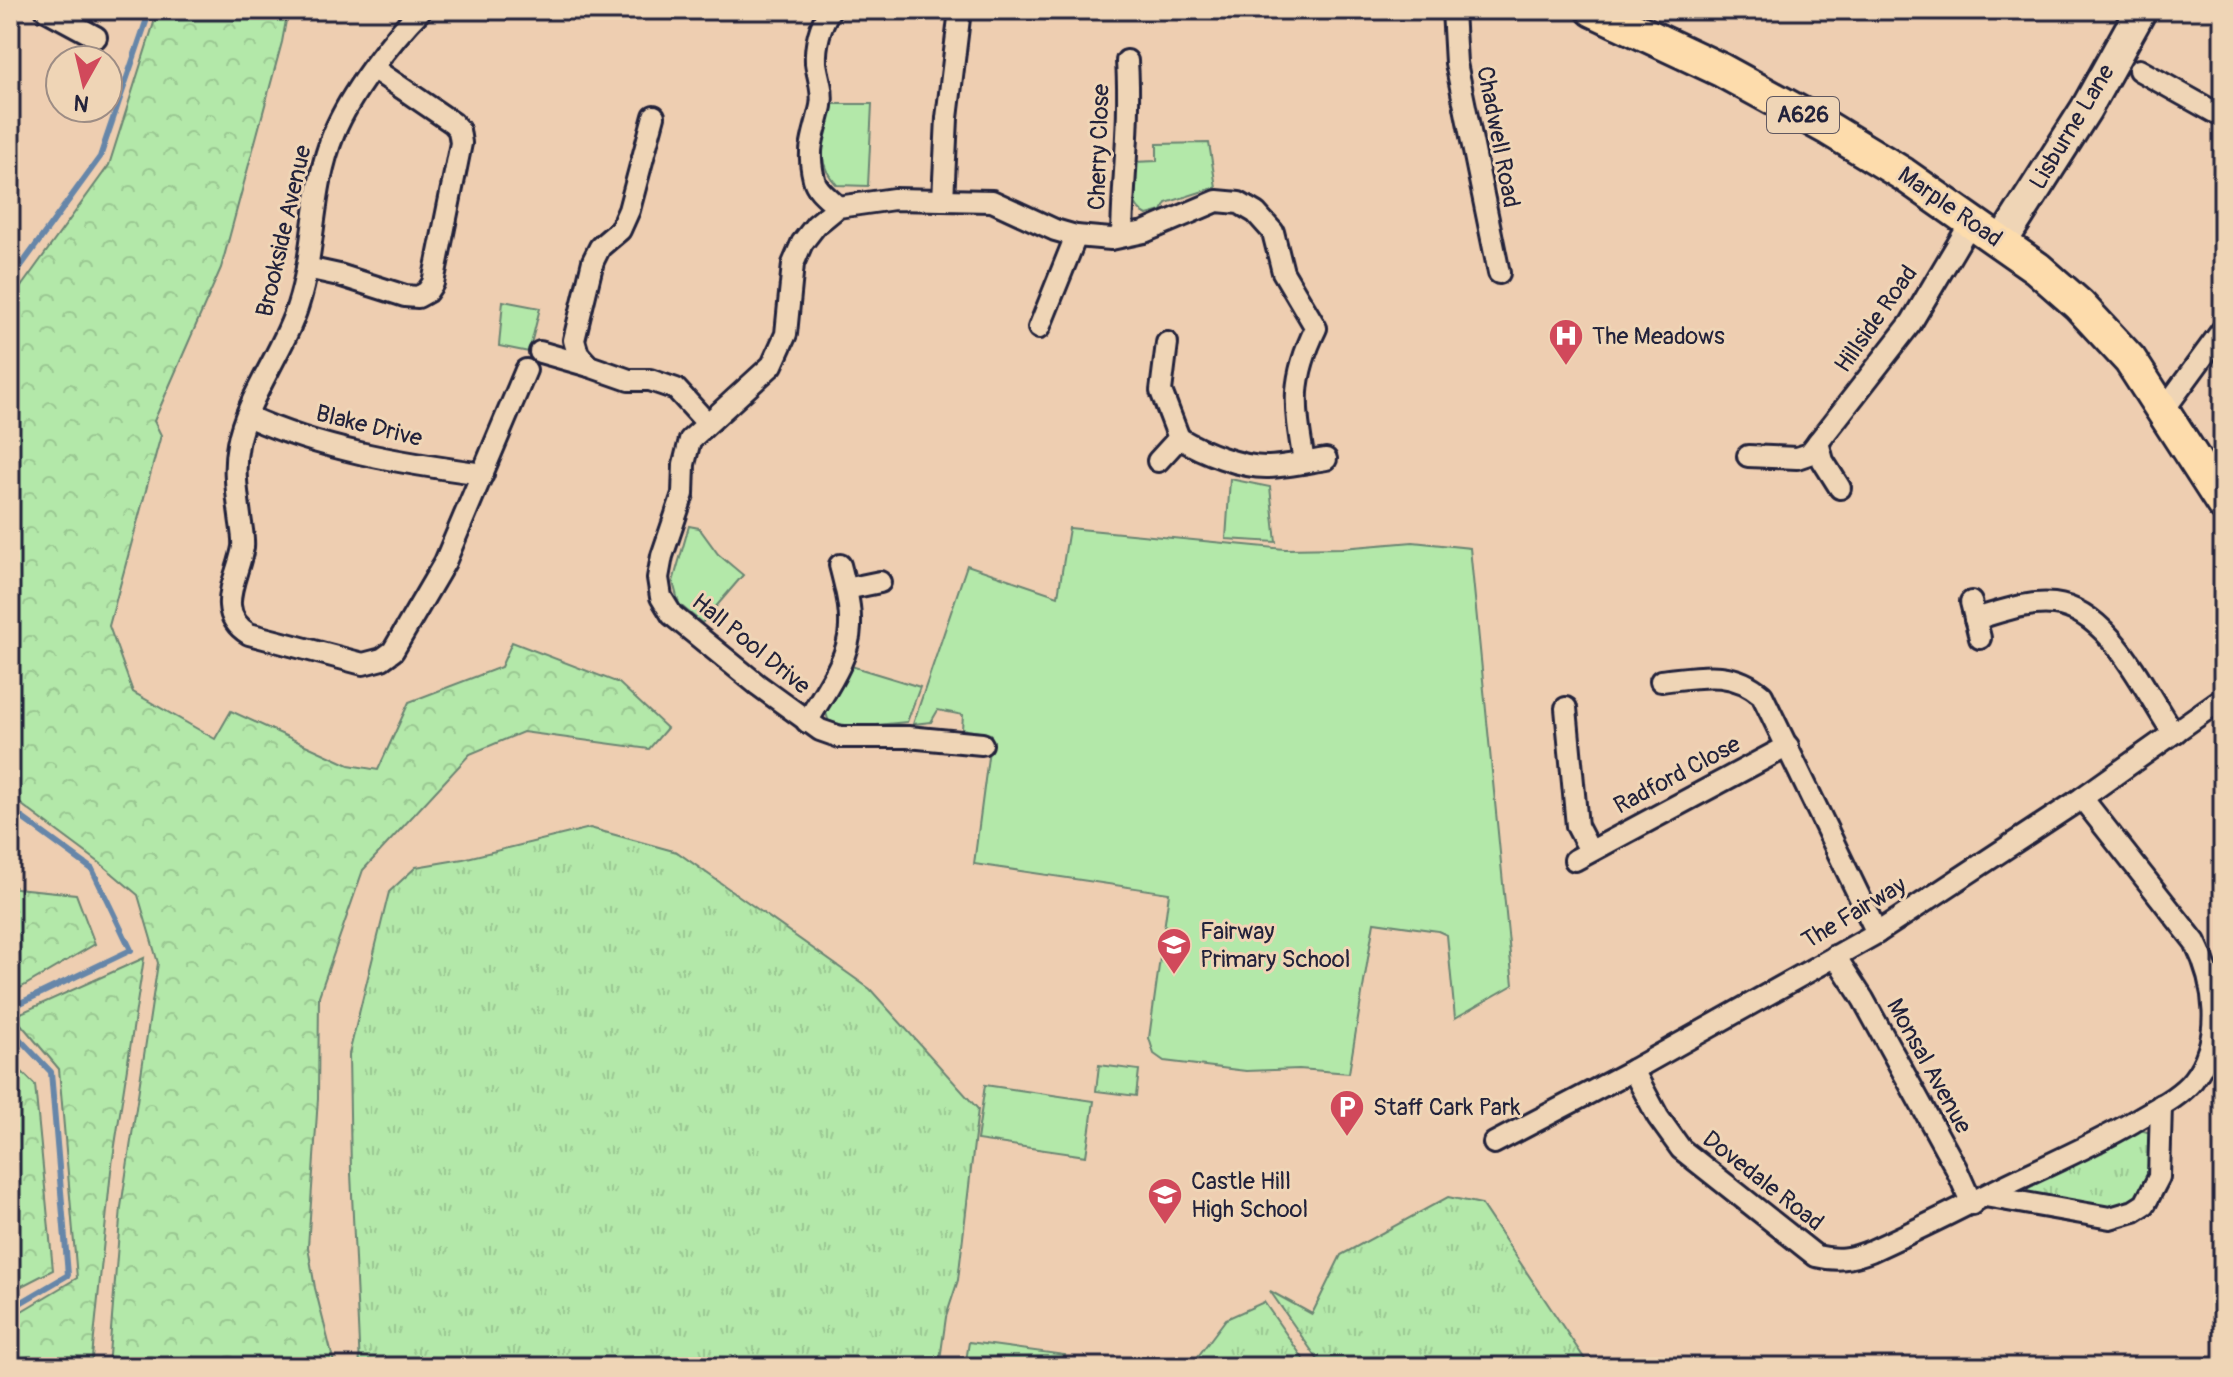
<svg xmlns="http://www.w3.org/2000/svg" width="2233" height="1377" font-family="Pangolin,sans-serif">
<defs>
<pattern id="grass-tufts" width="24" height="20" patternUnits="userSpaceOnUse" patternTransform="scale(2)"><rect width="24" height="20" fill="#b3e8a9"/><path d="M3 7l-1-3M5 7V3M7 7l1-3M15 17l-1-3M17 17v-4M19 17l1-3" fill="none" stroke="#9ac792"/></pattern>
<pattern id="forest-crowns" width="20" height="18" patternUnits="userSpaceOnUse" patternTransform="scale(2)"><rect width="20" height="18" fill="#b3e8a9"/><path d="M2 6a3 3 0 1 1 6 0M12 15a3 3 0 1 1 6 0" fill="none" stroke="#9ac792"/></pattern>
</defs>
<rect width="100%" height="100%" fill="#eeceb1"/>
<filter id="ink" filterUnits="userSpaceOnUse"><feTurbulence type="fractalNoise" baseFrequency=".0125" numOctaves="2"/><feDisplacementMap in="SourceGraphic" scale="16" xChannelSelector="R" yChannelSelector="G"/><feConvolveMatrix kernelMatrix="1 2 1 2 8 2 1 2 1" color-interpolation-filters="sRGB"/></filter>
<g filter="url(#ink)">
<!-- grass -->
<g fill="url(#grass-tufts)" stroke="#6a8572" stroke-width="2">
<path d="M590,828L677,852L870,989L978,1109L958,1280L946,1317L939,1367H360L351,1173L349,1054L389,892L416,867L463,859Z"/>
<path d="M2136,1129L2155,1134V1171L2141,1197L2116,1210L2027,1198L2028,1184Z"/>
<path d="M1448,1197L1481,1204L1590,1367H1323L1270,1291L1312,1314L1341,1255Z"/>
<path d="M1264,1302L1309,1367H1190L1226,1319Z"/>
</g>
<!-- forest -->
<g fill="url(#forest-crowns)" stroke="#6a8572" stroke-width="2">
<path d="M158,10H288L282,42L221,268L154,421L161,435L109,626L133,692L215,739L231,711L349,765L378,770L409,702L501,667L512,642L619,683L667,728L649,749L523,732L470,754L363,870L319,996L318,1098L308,1247L315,1288L335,1367H108L121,1207L158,963L138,895L100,863L10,796V302L109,165Z"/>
<path d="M10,884L16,888L76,894L95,944L10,994Z"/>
<path d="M144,958L111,1171L91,1367H10V1318L77,1278L59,1069L14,1016Z"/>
<path d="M10,1060L35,1085L53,1270L10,1292Z"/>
</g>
<!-- green -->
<g fill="#b3e8a9" stroke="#6a8572" stroke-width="2">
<path d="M833,104H872L868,186L837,185C812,160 826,136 833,104Z"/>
<path d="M1209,143L1216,187L1166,203L1162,211L1147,215C1127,205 1133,182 1133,162L1157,161V144Z"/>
<path d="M503,301L540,308L529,352L499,346Z"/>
<path d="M1230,479L1270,487L1276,542L1226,539Z"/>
<path d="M689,526L699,528L718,554L743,575L702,623L679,604L673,582Z"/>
<path d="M1069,528L1285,549L1342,548L1413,542L1470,548L1513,985L1455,1018L1447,935L1438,931L1374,922L1349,1073L1299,1069L1246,1071L1164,1061L1154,1054L1149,1038L1169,893L974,864L991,734L962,729L963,715L938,710L931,722L913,724L967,565L1058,596Z"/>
<path d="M851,666L920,687L907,722L856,727L829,722L825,710Z"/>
<path d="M1099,1065L1139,1070L1136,1096L1096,1091Z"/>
<path d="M985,1085L1094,1101L1086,1156L977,1140Z"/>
<path d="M969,1342L1065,1355L1063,1367H965Z"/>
</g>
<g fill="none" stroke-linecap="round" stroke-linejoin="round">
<!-- stream -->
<g stroke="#6686a9" stroke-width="6">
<path d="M10,281L100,157L150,10"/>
<path d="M10,809L92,869L131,950L10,1008"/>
<path d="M10,1029L51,1072L68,1275L10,1309"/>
</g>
<defs>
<g id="street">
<path d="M46,10L96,37"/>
<path d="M421,10C391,40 350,94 334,133C311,188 316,249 298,305C284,351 246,399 238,444C233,469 237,492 240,516C241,526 244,537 243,547C238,578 213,612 249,634L363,664L382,659L393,651L445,562L526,370"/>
<path d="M830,10C820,25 815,45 816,63C818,78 824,91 821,106C815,135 806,148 814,179C816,190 830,199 838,207"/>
<path d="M1453,10L1456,63L1499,273"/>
<path d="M2139,70L2223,117"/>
<path d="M654,116L629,210L620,230L600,247L593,261L574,340L578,354L589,366L629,380H650L676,389L707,423"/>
<path d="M943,200L947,118L960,10"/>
<path d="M1122,236C1123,177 1131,120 1127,61"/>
<path d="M307,268L339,275L405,296L418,297L427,292L433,283L461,143L459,130L453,123L374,69"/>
<path d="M1039,328L1076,236"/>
<path d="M1167,343L1161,391L1179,438"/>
<path d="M540,352L589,366"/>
<path d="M2163,411L2223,329"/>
<path d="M247,416C321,450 402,463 483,474"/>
<path d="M1818,442L1823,461L1840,488"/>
<path d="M1748,456L1797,458L1809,454L1911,323L1971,222"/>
<path d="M1158,461L1179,438C1202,452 1242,468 1269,467C1288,466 1307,462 1326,459"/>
<path d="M846,589L880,582"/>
<path d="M1971,602L1980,638"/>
<path d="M1975,619C2000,612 2028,601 2054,604C2108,610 2141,684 2168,725L2176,732"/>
<path d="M1661,681C1698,677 1731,668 1762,695L1877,933"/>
<path d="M1566,708L1577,826L1590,851"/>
<path d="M807,722C823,693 849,661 850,627C851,606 845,585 840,565"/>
<path d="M982,744L908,737H840L820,730L758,685L672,615L661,597L658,578L662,556L683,494L684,464L690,440L772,365L786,334L793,264L802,243L816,225L838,207L894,199L992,201L1055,230L1076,236L1111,239L1144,232L1217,201L1239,203L1256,213L1273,232L1283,272L1316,328C1290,381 1295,407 1304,462"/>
<path d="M1575,860L1788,746"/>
<path d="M1835,956L1863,999L1956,1168L1972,1204"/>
<path d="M1633,1070L1658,1117L1681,1149L1816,1256C1837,1261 1851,1259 1871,1251C1910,1233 1948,1215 1986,1195C2035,1170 2085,1150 2133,1122C2152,1110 2179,1098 2193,1080C2224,1040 2216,984 2195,942L2082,798"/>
<path d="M1494,1143L1633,1070L1877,933L2082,798L2223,698"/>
<path d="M1985,1196L2110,1218L2134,1211L2145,1204L2159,1177L2161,1105"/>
</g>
<path id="secondary" d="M2001,243L2086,109L2141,10"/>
<path id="primary" d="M1593,10L1721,70L1829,129L1903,174L2037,268L2079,305L2130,360L2223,504"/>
</defs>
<!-- street casing -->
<use href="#street" stroke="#22223b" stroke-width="26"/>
<!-- secondary casing -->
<use href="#secondary" stroke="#22223b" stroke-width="36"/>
<!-- primary casing -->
<use href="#primary" stroke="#22223b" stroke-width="38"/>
<!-- street -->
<use href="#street" stroke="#efd5b6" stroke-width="20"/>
<!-- secondary -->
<use href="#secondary" stroke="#efd5b6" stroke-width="30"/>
<!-- primary -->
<use href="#primary" stroke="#fddcac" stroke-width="32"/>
</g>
</g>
<!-- icons -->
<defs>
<symbol id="hospital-pin" viewBox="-11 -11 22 30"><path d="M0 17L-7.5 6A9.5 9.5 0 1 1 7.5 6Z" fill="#d1495b" stroke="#efd5b6"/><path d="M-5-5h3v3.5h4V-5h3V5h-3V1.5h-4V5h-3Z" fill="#fff"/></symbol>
<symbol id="school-pin" viewBox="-11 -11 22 30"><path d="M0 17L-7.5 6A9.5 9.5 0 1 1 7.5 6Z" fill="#d1495b" stroke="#efd5b6"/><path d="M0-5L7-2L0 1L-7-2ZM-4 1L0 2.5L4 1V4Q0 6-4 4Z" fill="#fff"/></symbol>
<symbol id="parking-pin" viewBox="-11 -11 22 30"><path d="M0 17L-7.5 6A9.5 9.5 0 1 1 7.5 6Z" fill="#d1495b" stroke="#efd5b6"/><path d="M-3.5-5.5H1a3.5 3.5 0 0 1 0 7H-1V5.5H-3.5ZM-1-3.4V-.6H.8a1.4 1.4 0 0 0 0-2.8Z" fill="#fff"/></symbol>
</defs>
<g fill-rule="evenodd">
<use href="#hospital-pin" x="1546" y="316" width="40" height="54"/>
<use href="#school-pin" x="1154" y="925" width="40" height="54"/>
<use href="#parking-pin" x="1327" y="1087" width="40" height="54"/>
<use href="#school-pin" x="1145" y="1175" width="40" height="54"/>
</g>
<g text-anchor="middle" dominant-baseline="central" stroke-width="6" stroke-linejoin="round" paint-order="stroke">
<!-- shield labels -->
<rect fill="#efd5b6" stroke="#605860" stroke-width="2" x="1767" y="97" width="72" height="36" rx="6"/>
<g font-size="22" font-weight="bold" fill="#22223b">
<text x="1803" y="115">A626</text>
</g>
<!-- street labels -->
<g font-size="24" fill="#22223b" stroke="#efd5b6">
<text transform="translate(2072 127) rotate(-59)">Lisburne Lane</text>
<text transform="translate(1498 137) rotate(79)">Chadwell Road</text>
<text transform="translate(1099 147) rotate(-88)">Cherry Close</text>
<text transform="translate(1950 207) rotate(35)">Marple Road</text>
<text transform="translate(284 231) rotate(-77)">Brookside Avenue</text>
<text transform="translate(1876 319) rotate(-55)">Hillside Road</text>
<text transform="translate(369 426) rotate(14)">Blake Drive</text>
<text transform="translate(751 644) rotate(39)">Hall Pool Drive</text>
<text transform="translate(1677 775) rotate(-28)">Radford Close</text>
<text transform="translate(1854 913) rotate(-31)">The Fairway</text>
<text transform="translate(1929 1066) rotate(61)">Monsal Avenue</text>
<text transform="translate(1763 1181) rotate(38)">Dovedale Road</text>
</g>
<!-- poi labels -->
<g font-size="24" fill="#22223b" stroke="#efd5b6" text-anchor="start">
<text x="1592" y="336">The Meadows</text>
<text x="1200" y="931">Fairway<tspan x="1200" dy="28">Primary School</tspan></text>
<text x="1373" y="1107">Staff Cark Park</text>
<text x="1191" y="1181">Castle Hill<tspan x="1191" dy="28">High School</tspan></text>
</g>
</g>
<!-- margin -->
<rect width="2233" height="1377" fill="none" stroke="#efd5b6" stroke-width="40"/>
<rect x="20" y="20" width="2193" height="1337" fill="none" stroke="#22223b" stroke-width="3" filter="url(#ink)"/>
<!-- north arrow -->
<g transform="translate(84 84) rotate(188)"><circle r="38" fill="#efd5b6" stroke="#9d8d85" stroke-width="2"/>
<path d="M0-6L14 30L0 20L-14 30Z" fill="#d1495b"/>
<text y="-12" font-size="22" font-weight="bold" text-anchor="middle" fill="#22223b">N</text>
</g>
</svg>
